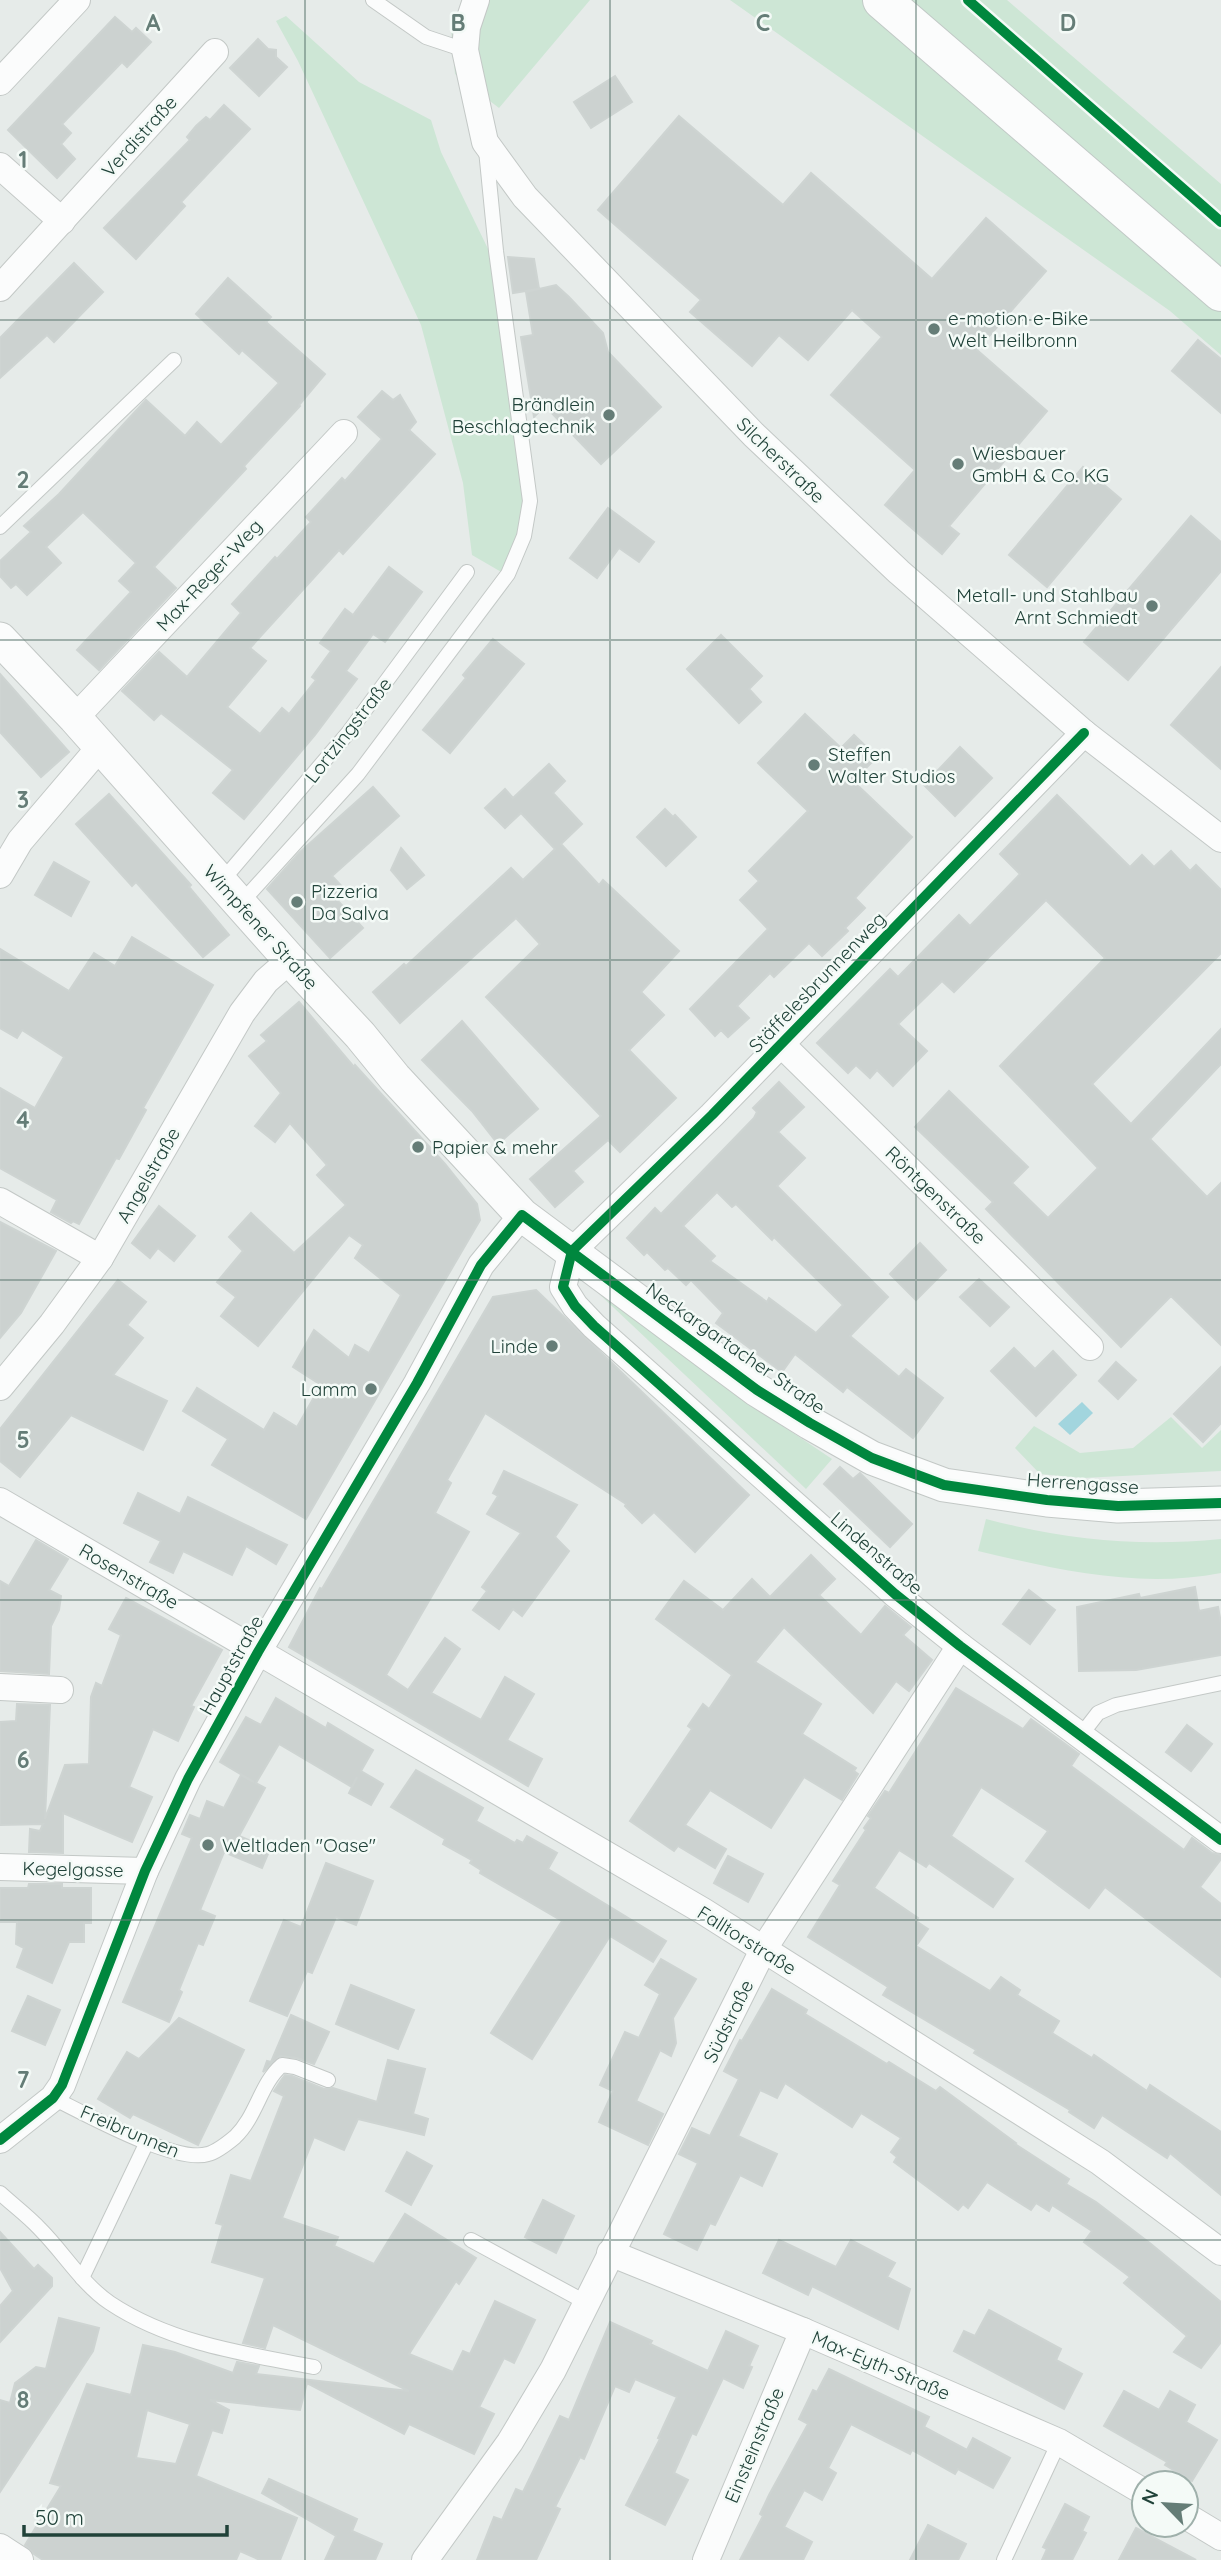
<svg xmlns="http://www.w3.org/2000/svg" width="1221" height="2560" font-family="Quicksand,sans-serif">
<rect width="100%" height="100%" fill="#e6ebe9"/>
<!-- green -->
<g fill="#cde6d5">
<path d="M463,0H590L499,108L455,74L451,29Z"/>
<path d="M730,0H1007L1221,184V355L1170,311Z"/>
<path d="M286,16L359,82L431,120L441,152L490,253L526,502L520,533L503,573L472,555L463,483L421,325L298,61L276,21Z"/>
<path d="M596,1291L759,1410L832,1459L806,1489Z"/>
<path d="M1171,1417L1202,1448L1221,1430V1471L1083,1478L1040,1474L1015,1448L1034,1426L1080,1453L1133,1448Z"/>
<path d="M986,1519C1067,1540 1138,1547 1221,1539V1573C1139,1589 1058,1570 978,1551Z"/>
</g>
<!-- water -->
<path fill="#a2d5de" d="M1082,1402L1093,1413L1070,1435L1058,1424Z"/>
<!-- building -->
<g fill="#ccd2d0" stroke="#ced4d2" stroke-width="2" fill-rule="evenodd">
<path d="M115,17L132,32L136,28L151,42L127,67L122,62L62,124L71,133L61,144L75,159L57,178L8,130Z"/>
<path d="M258,39L268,49L276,50V57L287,67L259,96L230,68Z"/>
<path d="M615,76L632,102L591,128L574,102Z"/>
<path d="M224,105L250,129L181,202L185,206L136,259L104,228L190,140L187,137L196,126L206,117L210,120Z"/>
<path d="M679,116L783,205L811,173L932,279L986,218L1046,271L977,350L1047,411L949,526L959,534L942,554L885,505L915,470L831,395L882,337L852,310L808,360L779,335L752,366L690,312L701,300L598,210Z"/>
<path d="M508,257L534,259L539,289L556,285L569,297L603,333L608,352L661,407L601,464L545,406L534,417L521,337L533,335L526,292L538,289L513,293Z"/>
<path d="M74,263L103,292L54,342L47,335L0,378V338Z"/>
<path d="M228,278L271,317L266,322L325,374L299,405L300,406L244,466L246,469L154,567L176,588L99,670L77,650L131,592L119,581L136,563L83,512L46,547L61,563L27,595L16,584L11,588L0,576V561L31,532L24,526L59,494L146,400L185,436L197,422L221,445L279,383L242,350L239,354L196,314Z"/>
<path d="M1198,340L1221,359V413L1172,371Z"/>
<path d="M382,391L393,400L400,395L416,422L409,430L435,454L343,554L339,550L250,648L266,661L227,707L260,734L282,708L289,714L316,680L312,677L331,651L320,643L345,609L353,615L389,567L422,592L385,642L373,634L346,671L357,679L315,735L244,819L213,793L233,770L161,713L154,720L122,691L159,652L187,677L241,613L232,604L275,557L277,559L311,522L306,517L342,478L345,481L382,439L358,417Z"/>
<path d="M1083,467L1121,499L1047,587L1009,555Z"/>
<path d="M608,508L654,542L639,562L619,548L597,578L570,558Z"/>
<path d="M1191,516L1221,542V571L1128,680L1084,642Z"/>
<path d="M721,635L762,676L749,689L761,702L739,723L687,669Z"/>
<path d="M493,639L524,664L450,753L423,730L466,678L463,675Z"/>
<path d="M1221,667V769L1171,725Z"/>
<path d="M0,674L69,752L41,777L0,732Z"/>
<path d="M805,714L841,748L854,735L877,757L853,781L912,837L855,898L865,908L845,928L848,931L822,956L809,943L774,977L770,973L737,1006L749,1018L728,1037L721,1030L715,1036L690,1009L768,929L740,900L759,881L749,871L808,811L758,763Z"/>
<path d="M960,747L992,778L955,816L924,785Z"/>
<path d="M549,764L565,781L553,793L582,824L561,844L599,885L603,880L679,951L641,992L664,1015L629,1050L676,1098L620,1152L608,1140L573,1171L583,1182L555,1207L530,1179L601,1116L486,997L540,944L516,918L400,1023L373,992L404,964L406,966L511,868L523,880L555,849L521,813L505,828L485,808L505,789L513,798Z"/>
<path d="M373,787L399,816L332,876L348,893L338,901L363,928L330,958L267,889L299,853Z"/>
<path d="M109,794L191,885L189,887L229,935L203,957L136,882L132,886L76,824Z"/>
<path d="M1057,795L1130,867L1142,855L1154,867L1171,851L1190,871L1196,865L1221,890V953L1092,1084L1131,1124L1221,1029V1064L1150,1139L1207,1197L1221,1183V1345L1171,1296L1121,1347L986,1209L993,1202L915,1127L949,1091L1028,1167L1012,1183L1048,1218L1098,1168L1000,1066L1105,958L1046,900L954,992L942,981L898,1024L927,1051L893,1086L877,1070L870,1078L856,1065L848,1073L817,1043L890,969L898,977L959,915L970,926L1020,874L1000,854Z"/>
<path d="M665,809L673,817L675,815L696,837L666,866L637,837Z"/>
<path d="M401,848L424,875L407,889L391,870Z"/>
<path d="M54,862L89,882L71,916L35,895Z"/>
<path d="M132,937L213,985L143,1108L146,1110L119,1159L116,1158L79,1224L73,1221L71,1223L51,1212L57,1200L0,1168V1088L35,1108L64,1057L22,1030L17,1038L0,1028V949L69,991L94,953L115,966Z"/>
<path d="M299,1002L354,1067L355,1065L445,1164L477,1204L480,1220L306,1519L212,1465L228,1439L183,1411L197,1388L264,1430L274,1413L297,1427L321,1385L293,1367L314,1330L349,1358L355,1345L369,1353L401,1295L355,1258L363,1245L349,1235L258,1346L221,1316L236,1297L217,1282L243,1251L229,1237L251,1213L294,1253L346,1205L317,1175L327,1165L290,1123L275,1142L255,1126L281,1093L249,1056L267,1041L261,1035Z"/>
<path d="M462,1021L538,1109L498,1144L472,1111L422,1060Z"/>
<path d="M779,1082L804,1107L778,1132L805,1158L777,1186L888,1297L850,1336L899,1377L906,1369L943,1398L913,1438L847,1387L843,1392L795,1354L782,1372L716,1323L723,1313L691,1280L686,1285L668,1268L665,1270L647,1252L644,1255L627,1238L655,1208L661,1214L754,1118L757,1112L753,1108ZM717,1192L732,1207L736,1204L772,1240L774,1237L843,1305L816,1333L769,1298L767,1302L710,1261L715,1256L683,1226Z"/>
<path d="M159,1206L195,1236L174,1261L158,1248L150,1258L132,1243Z"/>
<path d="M0,1222L56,1251L21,1313L0,1338Z"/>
<path d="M920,1243L946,1270L916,1300L890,1274Z"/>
<path d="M979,1279L1009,1307L990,1326L960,1297Z"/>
<path d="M118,1280L146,1302L127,1325L143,1338L113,1375L167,1401L143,1450L71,1415L20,1477L0,1461V1429Z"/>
<path d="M536,1290L749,1495L695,1552L654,1512L642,1523L625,1506L626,1504L485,1413L447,1480L451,1483L435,1513L469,1532L386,1675L408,1690L445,1638L460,1649L431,1693L481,1720L505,1677L534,1694L507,1740L542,1759L528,1786L289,1647L320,1588L322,1589L493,1297Z"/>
<path d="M1014,1348L1035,1369L1053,1351L1076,1375L1036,1416L991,1371Z"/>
<path d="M1116,1362L1136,1380L1118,1399L1099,1381Z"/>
<path d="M1221,1367V1423L1203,1442L1174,1414Z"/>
<path d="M840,1467L853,1479L860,1473L912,1524L890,1547L824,1484Z"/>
<path d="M504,1471L577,1505L555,1537L569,1551L522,1616L513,1609L499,1629L473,1610L487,1591L482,1587L521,1533L487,1514L498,1496L493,1493Z"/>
<path d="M138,1493L180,1514L188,1497L287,1545L276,1564L246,1546L232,1575L183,1551L173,1573L150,1562L161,1541L124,1523Z"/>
<path d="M36,1540L68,1559L49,1590L61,1596L59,1610L51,1626L49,1674L0,1671V1581L9,1586Z"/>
<path d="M811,1555L835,1579L819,1595L861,1635L885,1606L911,1627L903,1635L932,1660L909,1691L896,1681L873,1713L784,1627L755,1662L821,1704L802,1734L856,1768L854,1771L858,1774L842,1800L804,1777L771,1828L710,1790L685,1825L726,1849L715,1868L678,1846L674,1851L630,1821L692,1729L688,1726L703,1704L709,1709L732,1675L656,1619L684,1581L723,1610L752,1579L770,1597Z"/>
<path d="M1195,1587L1199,1611L1218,1607L1221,1623V1655L1136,1670L1079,1671L1077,1607L1139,1594L1140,1598Z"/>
<path d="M1029,1590L1055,1610L1030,1644L1003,1624Z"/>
<path d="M126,1598L222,1650L191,1706L194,1707L178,1741L153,1729L129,1787L152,1797L132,1842L63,1813V1853L29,1852L30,1829L40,1831L43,1824L0,1825V1722L16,1721L17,1704L50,1705L45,1819L65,1765L89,1764L91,1697L96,1683L102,1686L121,1635L109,1629Z"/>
<path d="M956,1688L1023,1729L1031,1719L1079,1754L1071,1766L1184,1850L1192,1838L1212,1853L1221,1855V1859L1200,1887L1221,1904V1977L1105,1887L1089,1908L1026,1861L1048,1831L981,1787L951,1836L1013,1879L993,1907L929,1863L926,1867L899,1850L874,1888L918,1918L916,1921L928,1929L916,1946L990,1991L1001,1977L1020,1990L1017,1995L1059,2021L1052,2033L1092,2058L1094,2055L1147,2091L1150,2085L1221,2132V2195L1170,2153L1167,2158L1102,2115L1094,2128L1069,2112L1070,2110L974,2053L976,2050L883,1995L888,1987L808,1937L840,1885L833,1881L866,1830L864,1828L871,1818L868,1816L885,1791L889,1793Z"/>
<path d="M276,1698L326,1728L328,1723L373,1750L361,1771L383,1784L371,1805L349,1793L357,1777L352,1787L279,1744L256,1783L265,1788L239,1836L270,1849L262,1868L224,1852L200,1910L215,1916L203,1945L198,1943L179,1990L182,1992L169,2022L123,2002L192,1838L182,1834L190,1815L200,1819L207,1801L224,1808L241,1775L254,1782L220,1762L246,1717L261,1725Z"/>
<path d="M1187,1725L1212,1744L1191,1771L1166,1752Z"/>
<path d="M416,1770L483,1808L476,1821L515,1843L517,1840L523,1843L527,1836L557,1853L548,1869L666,1941L653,1962L610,1936L532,2059L491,2033L562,1921L480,1873L481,1870L470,1863L472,1860L443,1844L445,1839L391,1807Z"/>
<path d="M728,1856L763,1874L748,1902L714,1883Z"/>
<path d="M326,1863L373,1881L356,1925L336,1917L312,1973L307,1971L287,2016L250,2001L284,1920L301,1927Z"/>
<path d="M29,1884H62V1888H91V1923H84V1942H69L52,1983L17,1967L24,1948L16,1944L17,1922H0V1888H28Z"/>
<path d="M661,1959L696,1979L673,2018L676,2043L671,2056L660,2050L636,2101L663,2114L648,2145L599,2122L613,2091L600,2085L625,2032L639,2038L660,1994L645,1985Z"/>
<path d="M351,1985L414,2010L398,2049L336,2024Z"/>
<path d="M772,1989L807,2010L805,2014L887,2064L889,2062L936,2091L940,2087L1016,2143L1015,2144L1069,2179L1066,2184L1096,2202L1151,2244L1221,2302V2342L1201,2368L1174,2352L1187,2336L1124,2283L1130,2277L1084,2242L1092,2231L1052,2205L1049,2211L1036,2203L1031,2210L987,2182L968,2208L963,2204L958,2210L894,2162L897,2157L891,2152L901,2138L861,2113L852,2127L785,2083L777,2098L760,2090L738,2136L777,2154L762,2186L740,2175L715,2225L710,2223L697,2250L664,2234L698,2163L679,2154L692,2128L710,2136L739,2079L724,2071L740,2040L742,2041Z"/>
<path d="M28,1996L60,2010L45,2045L12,2031Z"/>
<path d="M291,2015L329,2032L314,2064L297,2058L280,2056L263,2072L267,2061L271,2062Z"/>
<path d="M179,2018L244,2050L198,2145L133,2114L130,2118L98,2099L127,2052L139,2059Z"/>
<path d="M388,2060L425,2069L413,2114L428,2119L424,2135L358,2119L344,2150L314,2137L282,2218L338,2237L334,2246L374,2264L405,2214L476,2258L459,2284L456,2281L409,2354L453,2372L463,2351L470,2354L495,2301L535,2320L514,2363L504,2358L479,2407L494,2414L474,2454L409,2424L404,2434L307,2383L300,2410L210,2400L229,2410L222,2433L212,2430L196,2476L297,2518L280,2560H260L240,2551L236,2560H43L34,2554L25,2545L61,2486L50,2483L87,2384L131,2395L143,2345L175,2352L233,2373L237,2362L259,2366L256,2374L409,2391L273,2325L265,2348L243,2343L265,2278L212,2262L223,2225L216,2223L231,2175L251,2181L284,2096L274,2091L282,2079L285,2075L292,2076L324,2089L333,2088L377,2102ZM147,2410L190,2424L176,2464L136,2458Z"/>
<path d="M407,2152L432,2166L411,2205L386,2191Z"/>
<path d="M543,2200L574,2216L556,2253L525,2237Z"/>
<path d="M0,2232L34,2269L38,2265L52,2278V2286L0,2342V2306L13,2291L0,2268Z"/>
<path d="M779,2240L836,2267L851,2240L895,2263L887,2277L910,2289L898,2329L812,2286L808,2295L763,2273Z"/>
<path d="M989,2310L1061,2349L1056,2360L1082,2374L1064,2409L954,2351L964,2331L975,2336Z"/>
<path d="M59,2318L99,2328L93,2351L0,2492V2400L10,2403L15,2383L36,2367L46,2369Z"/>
<path d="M610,2322L652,2341L650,2344L708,2371L726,2331L758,2346L749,2366L752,2367L743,2388L723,2378L696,2435L692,2433L674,2473L688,2480L665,2525L626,2505L660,2439L658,2438L677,2397L635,2379L629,2392L615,2386L584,2459L580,2457L555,2507L560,2509L536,2560H477L494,2517L502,2520L516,2489L523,2492L560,2416L569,2420Z"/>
<path d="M829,2369L929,2417L924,2427L967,2450L973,2438L1010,2458L993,2488L958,2469L955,2474L912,2450L910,2454L851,2424L828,2468L836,2473L822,2500L804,2490L784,2527L812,2542L803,2560H740L763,2516L760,2514L769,2495L808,2424L799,2419L813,2390L817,2392Z"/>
<path d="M1124,2391L1159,2410L1170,2391L1195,2405L1186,2422L1217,2440L1192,2481L1165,2465L1167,2462L1104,2426Z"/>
<path d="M269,2479L357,2519L352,2531L382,2544L375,2560H325L336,2536L262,2493Z"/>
<path d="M1065,2504L1089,2517L1082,2531L1086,2533L1072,2560H1042L1047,2549L1043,2547Z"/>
<path d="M928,2525L966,2544L958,2560H910Z"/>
<path d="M1136,2528L1196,2560H1119Z"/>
</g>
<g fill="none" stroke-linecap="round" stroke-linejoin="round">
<defs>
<g id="service">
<path d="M373,0L426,37L465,50"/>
<path d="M0,527L174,360"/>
<path d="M221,882L348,733L467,572"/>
<path d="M240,904L358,774L508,574L524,536L530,501L496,251L486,150"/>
<path d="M1081,1735L1098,1713L1116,1705L1221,1683"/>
<path d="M53,2098C86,2114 175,2164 208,2154C216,2152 229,2142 235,2137C257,2116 260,2084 282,2065L295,2067L328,2080"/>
<path d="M0,2193C13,2205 28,2216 40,2229C64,2253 82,2284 110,2303C170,2343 245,2354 314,2367"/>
<path d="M471,2240L587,2303"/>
<path d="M82,2278L147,2142"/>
<path d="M1004,2560L1059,2442"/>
</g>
<g id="minor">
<path d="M476,0L467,27L465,50L485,142L525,197L754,435L899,572L1084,733L1221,839"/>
<path d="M0,82L77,0"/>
<path d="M0,166L62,221"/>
<path d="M0,288L215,52"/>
<path d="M75,718L344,433"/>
<path d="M1084,733L712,1115L572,1251L563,1287L575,1306L594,1326L895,1594L960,1646L1221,1840"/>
<path d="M0,875L20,841L100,747"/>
<path d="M781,1044L1090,1347"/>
<path d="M0,1201L100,1258"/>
<path d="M0,1387L52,1324L100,1258L242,1013L266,981L290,960"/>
<path d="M0,1501L703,1911L1100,2162L1221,2252"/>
<path d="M0,1687L60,1690"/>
<path d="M0,1867L145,1871"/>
<path d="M0,2140L53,2098L62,2085L145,1871L188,1779L258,1652L417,1383L481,1265L522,1215"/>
<path d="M610,2253L803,2331L1059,2442L1144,2492"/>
<path d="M1186,2516L1221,2537"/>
<path d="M0,2547L20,2560"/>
<path d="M425,2560L510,2442L553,2370L763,1950L960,1646"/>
<path d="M706,2560L803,2331"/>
</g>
<path id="tertiary" d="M0,639L75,718L290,960L360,1035L395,1078L522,1215L757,1390L810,1423L872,1458L944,1485L1047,1500L1118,1506L1221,1503"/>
<path id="secondary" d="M882,0L1221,292"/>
</defs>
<!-- service casing -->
<use href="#service" stroke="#c3c8c6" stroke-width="16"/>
<!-- minor casing -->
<use href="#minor" stroke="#c3c8c6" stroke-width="28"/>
<!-- tertiary casing -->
<use href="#tertiary" stroke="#c3c8c6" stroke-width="35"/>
<!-- secondary casing -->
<use href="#secondary" stroke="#c1c9c6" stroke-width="40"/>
<!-- service -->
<use href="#service" stroke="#fbfcfc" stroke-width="14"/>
<!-- minor -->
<use href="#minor" stroke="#fbfcfc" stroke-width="26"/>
<!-- tertiary -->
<use href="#tertiary" stroke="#fbfcfc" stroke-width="33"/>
<!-- secondary -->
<use href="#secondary" stroke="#fbfcfc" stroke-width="38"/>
<defs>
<g id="cycleway">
<path d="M968,0L1221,222"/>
<path d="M1084,733L712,1115L572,1251L563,1287L575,1306L594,1326L895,1594L960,1646L1221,1840"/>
<path d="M0,2140L53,2098L62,2085L145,1871L188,1779L258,1652L417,1383L481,1265L522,1215L757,1390L810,1423L872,1458L944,1485L1047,1500L1118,1506L1221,1503"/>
</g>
</defs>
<!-- cycleway casing -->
<use href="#cycleway" stroke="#f4faf7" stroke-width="15"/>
<!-- cycleway -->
<use href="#cycleway" stroke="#00873e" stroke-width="10"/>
</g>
<!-- grid -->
<path fill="none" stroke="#657d77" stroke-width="2" stroke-opacity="0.55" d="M305,0V2560M610,0V2560M916,0V2560M0,320H1221M0,640H1221M0,960H1221M0,1280H1221M0,1600H1221M0,1920H1221M0,2240H1221"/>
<!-- markers -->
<g fill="#657d77" stroke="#f4faf7" stroke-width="2.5">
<circle cx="934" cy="329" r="7"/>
<circle cx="609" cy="415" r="7"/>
<circle cx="958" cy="464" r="7"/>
<circle cx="1152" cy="606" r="7"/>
<circle cx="814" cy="765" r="7"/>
<circle cx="297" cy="902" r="7"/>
<circle cx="418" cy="1147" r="7"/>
<circle cx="552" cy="1346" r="7"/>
<circle cx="371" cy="1389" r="7"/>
<circle cx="208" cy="1845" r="7"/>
</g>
<g text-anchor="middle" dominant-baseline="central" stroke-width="5" stroke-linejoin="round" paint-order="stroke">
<!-- street labels -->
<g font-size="19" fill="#204239" stroke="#f4faf7">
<text transform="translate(139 136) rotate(-48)">Verdistraße</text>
<text transform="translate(781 460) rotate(44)">Silcherstraße</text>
<text transform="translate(209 575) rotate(-47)">Max-Reger-Weg</text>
<text transform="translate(348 730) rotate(-52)">Lortzingstraße</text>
<text transform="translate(261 927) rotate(48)">Wimpfener Straße</text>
<text transform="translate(817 982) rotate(-46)">Stäffelesbrunnenweg</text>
<text transform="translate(148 1175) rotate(-60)">Angelstraße</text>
<text transform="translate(936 1195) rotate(44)">Röntgenstraße</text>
<text transform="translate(736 1348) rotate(35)">Neckargartacher Straße</text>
<text transform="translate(1083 1483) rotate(4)">Herrengasse</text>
<text transform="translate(877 1553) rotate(41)">Lindenstraße</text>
<text transform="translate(129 1576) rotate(30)">Rosenstraße</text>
<text transform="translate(231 1665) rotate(-61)">Hauptstraße</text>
<text transform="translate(73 1869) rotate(1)">Kegelgasse</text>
<text transform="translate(747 1940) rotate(32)">Falltorstraße</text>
<text transform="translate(728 2021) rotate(-64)">Südstraße</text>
<text transform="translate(130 2131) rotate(23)">Freibrunnen</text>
<text transform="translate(881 2365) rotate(23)">Max-Eyth-Straße</text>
<text transform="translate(754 2445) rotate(-67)">Einsteinstraße</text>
</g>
<!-- poi labels -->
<g font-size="19" fill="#204239" stroke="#f4faf7" text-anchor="start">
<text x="948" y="318">e-motion e-Bike<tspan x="948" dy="22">Welt Heilbronn</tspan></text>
<text x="595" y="404" text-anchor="end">Brändlein<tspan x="595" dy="22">Beschlagtechnik</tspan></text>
<text x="972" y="453">Wiesbauer<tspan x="972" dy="22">GmbH &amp; Co. KG</tspan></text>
<text x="1138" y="595" text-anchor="end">Metall- und Stahlbau<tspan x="1138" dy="22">Arnt Schmiedt</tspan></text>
<text x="828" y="754">Steffen<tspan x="828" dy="22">Walter Studios</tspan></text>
<text x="311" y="891">Pizzeria<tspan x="311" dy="22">Da Salva</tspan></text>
<text x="432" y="1147">Papier &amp; mehr</text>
<text x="538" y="1346" text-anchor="end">Linde</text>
<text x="357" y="1389" text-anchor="end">Lamm</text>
<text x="222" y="1845">Weltladen "Oase"</text>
</g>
</g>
<g font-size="23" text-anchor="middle" font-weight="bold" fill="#657d77" stroke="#f4faf7" stroke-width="5" stroke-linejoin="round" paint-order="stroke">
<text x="153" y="31">A</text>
<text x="458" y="31">B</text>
<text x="763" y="31">C</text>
<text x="1068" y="31">D</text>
<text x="23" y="168">1</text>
<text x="23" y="488">2</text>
<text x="23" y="808">3</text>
<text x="23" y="1128">4</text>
<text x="23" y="1448">5</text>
<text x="23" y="1768">6</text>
<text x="23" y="2088">7</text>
<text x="23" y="2408">8</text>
</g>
<!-- north arrow -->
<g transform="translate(1165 2504) rotate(295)"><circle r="33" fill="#f4faf7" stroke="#9fb0ab" stroke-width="2"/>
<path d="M0-5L12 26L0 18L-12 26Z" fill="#657d77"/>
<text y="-10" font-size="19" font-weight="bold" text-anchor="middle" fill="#204239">N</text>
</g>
<!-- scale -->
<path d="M24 2525v10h203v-10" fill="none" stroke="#204239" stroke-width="3.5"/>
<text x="35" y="2525" font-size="21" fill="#204239" stroke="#f4faf7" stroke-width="5" paint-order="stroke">50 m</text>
</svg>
